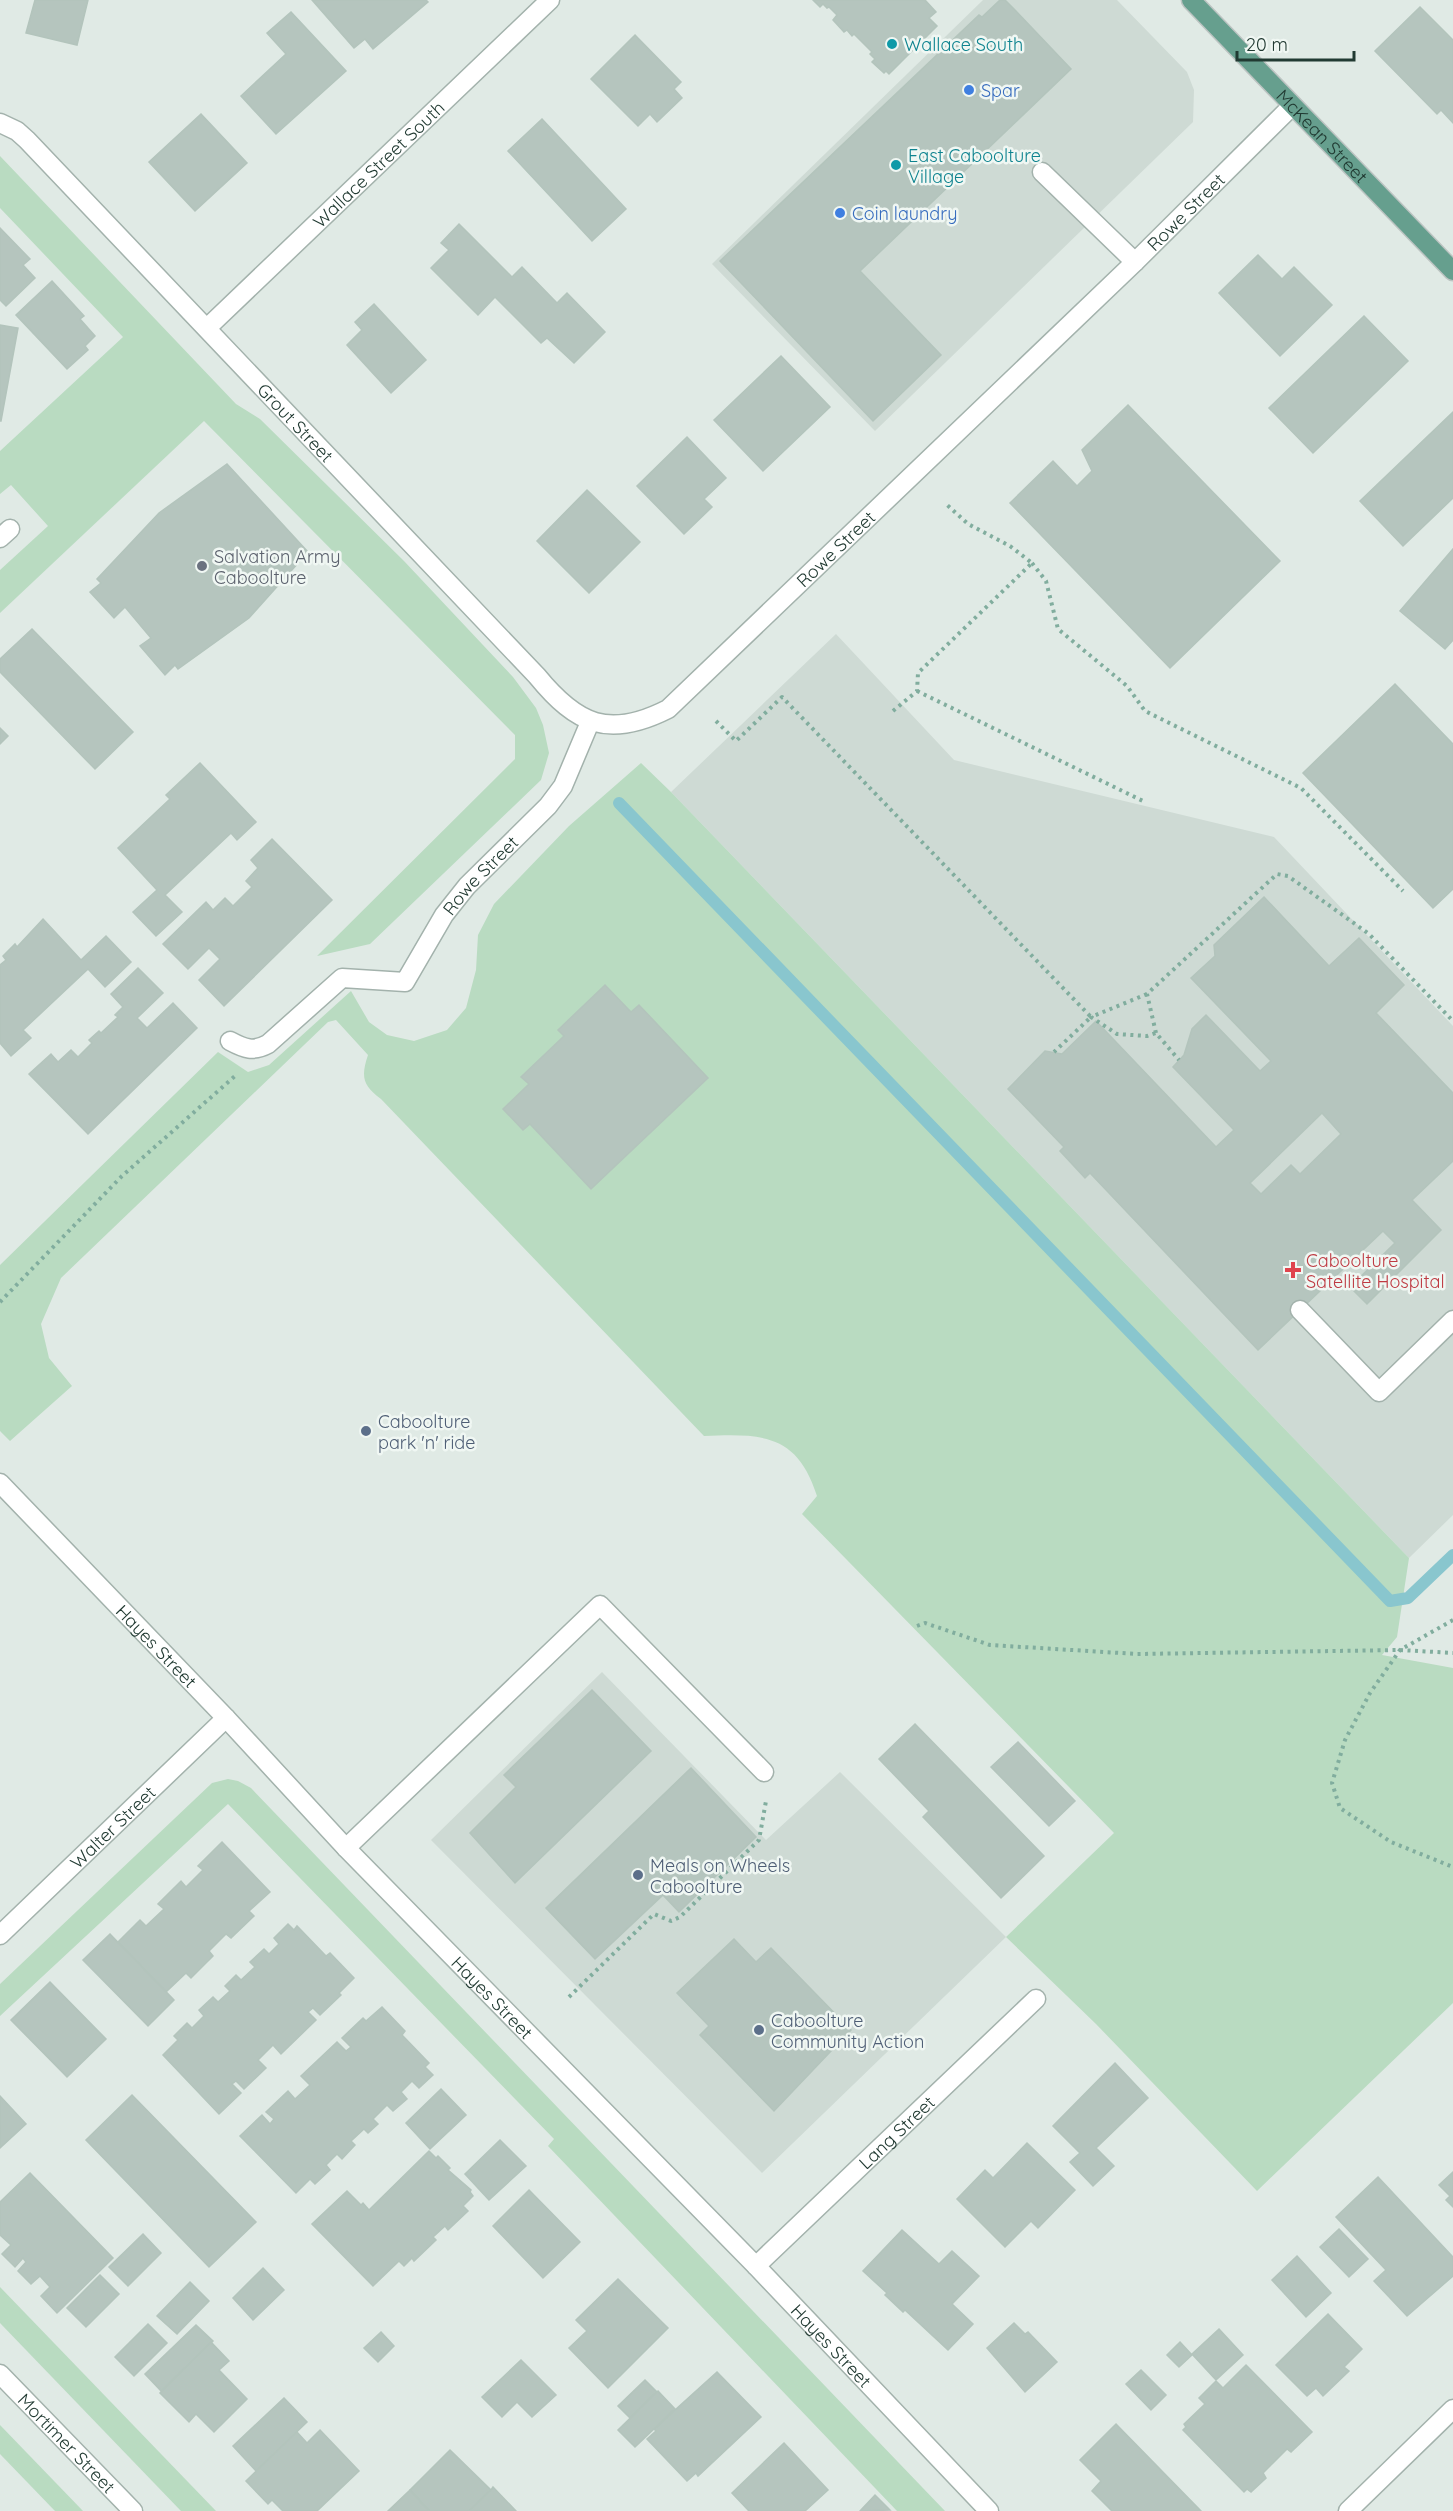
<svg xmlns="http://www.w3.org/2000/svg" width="1453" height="2511" font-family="Quicksand,sans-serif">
<rect width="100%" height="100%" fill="#e0eae5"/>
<!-- built -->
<g fill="#cedad4">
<path d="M983,0H1117L1187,72L1194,90L1193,122L875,431L712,264Z"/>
<path d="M836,634L954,760L1274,837L1453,1026V1515L1409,1558L671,792Z"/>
<path d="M602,1672L766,1840L840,1772L1006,1937L762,2173L431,1840Z"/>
</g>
<!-- green -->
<g fill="#b9dbc1">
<path d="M0,156L236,404L260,419L404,561L513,677L536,708L543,725L549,753L541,780L370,944L317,956L515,759V735L204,421L0,613V570L48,526L11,485L0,494V451L123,337L0,208Z"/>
<path d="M641,763L671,792L1409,1558L1397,1637L1382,1655L1453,1668V2003L1257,2191L1096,2024L1006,1937L1114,1833L802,1514L817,1496C797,1433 762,1434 704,1436L381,1099C362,1085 361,1076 368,1055L336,1020L328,1022L61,1278L41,1324L49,1358L72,1386L10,1441L0,1431V1265L218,1052L248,1072L269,1065L351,991L369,1022L387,1035L414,1041L447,1030L466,1008L476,970L478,935L494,904L569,826Z"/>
<path d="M228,1779L238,1781L251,1788L945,2511H897L548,2146L554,2139L228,1804L0,2016V1984L212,1783Z"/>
<path d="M0,2287L216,2511H181L0,2323Z"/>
<path d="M0,2425L83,2511H55L0,2454Z"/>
</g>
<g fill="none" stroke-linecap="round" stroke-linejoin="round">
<!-- stream -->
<path stroke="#89c6ce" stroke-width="12" d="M619,803L1390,1601L1408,1598L1453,1555"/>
</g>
<!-- building -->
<g fill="#b5c5be" stroke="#b3c4bc" stroke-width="1.5" fill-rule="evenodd">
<path d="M35,0H88L77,45L26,33Z"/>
<path d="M312,0H426L428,2L373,49L365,39L354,48Z"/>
<path d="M813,0H925L936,12L929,18L937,26L889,74L886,71L884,73L872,62L875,59L870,54L872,52L854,34L852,36L847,30L844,32L833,20L837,15L829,7L827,8L823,4L820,7Z"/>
<path d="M1000,0H1005L1014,9L1071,69L860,271L941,355L873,421L720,261L979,15L982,17Z"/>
<path d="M1420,7L1453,40V123L1441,110L1437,114L1375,51Z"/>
<path d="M291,12L346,71L276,134L241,96L286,54L267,33Z"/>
<path d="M635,35L681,82L674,89L682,98L657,122L650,114L638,126L591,79Z"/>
<path d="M201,114L247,163L195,211L149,162Z"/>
<path d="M542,119L626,209L592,241L508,151Z"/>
<path d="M459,224L512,277L522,267L557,303L567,293L605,332L574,363L547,338L541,343L495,297L478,315L431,268L449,250L441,243Z"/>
<path d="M0,228L30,259L23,265L35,278L6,306L0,300Z"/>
<path d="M1258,255L1282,279L1294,267L1332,305L1280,356L1219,293Z"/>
<path d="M52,281L84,316L80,319L95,336L85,346L88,350L67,369L16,315Z"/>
<path d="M374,304L426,360L391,393L347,345L362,330L355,322Z"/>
<path d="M1364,316L1408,361L1313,453L1269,408Z"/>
<path d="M0,325L18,328L1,421H0Z"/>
<path d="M781,356L830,407L763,471L714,420Z"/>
<path d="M1128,405L1280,561L1170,668L1010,503L1053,461L1077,486L1092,471L1082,450Z"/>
<path d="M1453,412V498L1403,546L1360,501Z"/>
<path d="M687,437L726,478L704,499L712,507L684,534L637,486Z"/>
<path d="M227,464L308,552L249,618L178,669L175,665L165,675L140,646L151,638L125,607L114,618L90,592L101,583L97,579L159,513Z"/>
<path d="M587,490L640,542L589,593L537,541Z"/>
<path d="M1453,549V640L1445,649L1400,611Z"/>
<path d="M32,629L133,732L95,769L0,672V659Z"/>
<path d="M1395,684L1453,744V889L1433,908L1303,773Z"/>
<path d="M0,728L8,736L0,744Z"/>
<path d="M200,763L256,822L237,840L231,833L165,895L182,912L156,936L133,912L157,890L118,848L170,799L166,795Z"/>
<path d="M272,839L332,900L224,1006L199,980L220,959L209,948L188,969L163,944L206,902L213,910L225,898L233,906L252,887L246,881L258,868L251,860Z"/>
<path d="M1264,897L1329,966L1359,938L1404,985L1376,1013L1453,1093V1161L1412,1200L1441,1230L1367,1304L1350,1287L1395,1243L1383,1231L1258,1350L1090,1173L1085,1178L1060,1151L1064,1147L1008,1089L1045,1051L1062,1054L1096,1021L1216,1147L1234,1130L1173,1067L1184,1055L1192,1029L1206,1015L1260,1071L1271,1061L1191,978L1215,956L1214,945ZM1322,1113L1341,1134L1300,1174L1291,1165L1261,1194L1250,1183Z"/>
<path d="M43,919L81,960L106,936L131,962L105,987L88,969L23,1030L31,1038L11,1056L0,1043V965L6,960L3,956L15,944L17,947Z"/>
<path d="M138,968L163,993L137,1018L147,1028L173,1003L197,1028L88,1134L29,1074L51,1054L58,1062L71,1050L78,1057L92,1043L89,1040L99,1031L101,1033L118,1017L115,1015L123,1007L111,994Z"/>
<path d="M605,985L631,1012L639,1005L708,1078L591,1189L530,1124L523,1130L503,1109L529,1084L521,1077L564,1036L558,1030Z"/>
<path d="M592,1690L651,1751L515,1883L470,1833L516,1787L504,1775Z"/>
<path d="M915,1724L1044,1856L1001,1898L923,1817L929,1811L879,1759Z"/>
<path d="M1018,1742L1075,1801L1049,1826L991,1767Z"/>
<path d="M691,1768L756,1837L679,1912L663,1895L595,1959L546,1908Z"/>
<path d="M222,1842L270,1892L249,1911L254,1916L231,1938L226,1934L209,1951L213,1956L191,1978L186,1973L166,1992L118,1942L140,1920L146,1926L164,1909L158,1904L181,1881L186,1887L203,1870L198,1866Z"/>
<path d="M288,1924L294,1930L297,1926L326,1956L330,1953L354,1978L339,1993L341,1995L320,2015L313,2008L308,2012L316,2020L281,2054L273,2045L258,2060L266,2068L244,2089L236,2081L232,2084L241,2093L219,2114L163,2055L178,2040L174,2036L187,2023L192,2028L204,2016L199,2010L213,1997L218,2002L230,1991L225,1986L236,1975L241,1980L255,1967L250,1962L264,1949L269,1954L279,1944L274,1938Z"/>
<path d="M110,1934L174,2000L148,2026L83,1960Z"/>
<path d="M734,1939L756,1962L771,1948L851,2030L774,2111L700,2035L709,2026L677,1993Z"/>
<path d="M50,1982L106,2039L67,2077L11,2020Z"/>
<path d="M382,2007L405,2031L402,2035L429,2063L425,2067L433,2075L419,2088L412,2081L401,2092L407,2099L393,2111L387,2105L373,2119L378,2124L368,2133L364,2129L351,2141L355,2145L342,2159L337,2154L326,2165L330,2170L315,2184L310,2179L296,2193L240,2136L262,2115L270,2124L274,2119L266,2112L288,2091L295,2099L310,2085L301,2076L337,2042L346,2051L351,2047L342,2038L363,2018L366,2021Z"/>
<path d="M1115,2063L1148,2098L1096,2148L1114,2166L1093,2186L1070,2162L1080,2153L1053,2126Z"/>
<path d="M441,2089L466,2115L430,2149L406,2123Z"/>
<path d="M132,2095L256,2222L209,2267L86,2140Z"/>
<path d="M0,2096L26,2124L0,2148Z"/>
<path d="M500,2140L526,2166L489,2200L465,2174Z"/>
<path d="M1027,2143L1075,2190L1038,2228L1031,2221L1005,2247L957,2199L985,2170L993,2178Z"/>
<path d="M429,2151L436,2158L438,2156L450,2168L448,2170L471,2190L470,2192L473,2196L463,2206L468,2211L448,2230L445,2226L433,2237L436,2240L414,2261L412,2258L404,2266L399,2261L373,2286L312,2224L347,2191L361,2205L363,2203L369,2210Z"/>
<path d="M1453,2172V2207L1446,2200L1450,2196L1439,2185Z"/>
<path d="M30,2173L113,2258L57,2313L41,2296L50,2287L40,2276L31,2284L18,2271L26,2262L23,2258L15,2267L2,2254L11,2245L0,2235V2202Z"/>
<path d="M1378,2177L1453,2257V2276L1407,2316L1374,2281L1386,2270L1336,2217Z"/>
<path d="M529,2190L580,2242L543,2278L493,2226Z"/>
<path d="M1339,2229L1368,2259L1349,2277L1320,2247Z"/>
<path d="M902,2230L939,2264L952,2251L979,2276L952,2304L973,2324L948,2350L905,2310L903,2312L885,2295L887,2293L863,2271Z"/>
<path d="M143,2234L161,2253L128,2286L109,2267Z"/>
<path d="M1297,2256L1331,2293L1306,2317L1272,2280Z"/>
<path d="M263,2268L284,2290L253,2320L233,2298Z"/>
<path d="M100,2275L119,2294L86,2327L67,2308Z"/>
<path d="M618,2279L668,2328L608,2388L569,2348L587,2331L576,2320Z"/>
<path d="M190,2282L209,2301L177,2334L157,2316Z"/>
<path d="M1328,2314L1362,2349L1344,2367L1349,2371L1323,2396L1316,2388L1307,2396L1276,2365Z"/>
<path d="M1014,2323L1025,2334L1028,2332L1057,2362L1025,2392L987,2348Z"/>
<path d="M148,2324L167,2343L134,2376L115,2357Z"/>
<path d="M196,2325L213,2341L161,2391L145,2374Z"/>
<path d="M1219,2329L1243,2355L1216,2380L1192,2354Z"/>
<path d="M381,2332L394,2346L378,2362L364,2348Z"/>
<path d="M211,2342L229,2361L219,2370L247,2399L214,2432L196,2414L189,2422L160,2393Z"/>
<path d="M1180,2342L1192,2355L1179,2367L1167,2355Z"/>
<path d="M521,2360L556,2395L532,2417L517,2402L502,2417L482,2397Z"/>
<path d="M1246,2365L1312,2432L1291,2452L1287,2449L1263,2473L1266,2478L1251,2492L1247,2489L1244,2492L1183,2430L1186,2427L1184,2424L1205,2404L1199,2398L1216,2381L1223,2388Z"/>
<path d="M1141,2370L1166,2395L1151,2410L1126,2384Z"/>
<path d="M717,2372L761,2417L698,2476L696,2473L687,2481L647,2439L656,2431L654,2429Z"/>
<path d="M645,2380L657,2392L630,2418L618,2406Z"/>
<path d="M658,2391L675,2409L635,2447L618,2430Z"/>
<path d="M284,2398L307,2422L256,2471L233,2446Z"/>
<path d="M1116,2424L1201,2511H1112L1092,2491L1101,2481L1080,2460Z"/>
<path d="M320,2430L359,2471L317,2511H283L272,2500L268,2504L246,2481L297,2432L307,2443Z"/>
<path d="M784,2443L828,2490L805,2511H749L732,2493Z"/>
<path d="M450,2450L491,2490L469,2511H429L410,2490Z"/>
<path d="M493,2487L516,2511H469L491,2490Z"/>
<path d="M410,2490L429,2511H388Z"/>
<path d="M875,2495L890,2510L860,2511Z"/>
</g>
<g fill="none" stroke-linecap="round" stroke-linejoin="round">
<defs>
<g id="minor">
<path id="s1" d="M0,123L17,131L27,140L537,676C577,725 609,739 668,709L1135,262L1292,106"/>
<path d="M1042,172L1135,262"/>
<path id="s2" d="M207,328L550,0"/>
<path d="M0,538L10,529"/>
<path id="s3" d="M230,1041C245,1049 253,1052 268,1044L342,978L405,982L444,915L467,886L548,806L563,786L590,722"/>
<path d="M1300,1310L1379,1392L1453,1320"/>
<path id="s4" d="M0,1483L226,1718L346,1848L756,2266L989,2511"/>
<path d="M346,1848L600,1605L764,1772"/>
<path id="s5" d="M0,1935L226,1718"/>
<path id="s6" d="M756,2266L1036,1999"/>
<path id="s7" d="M0,2374L133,2511"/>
<path d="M1348,2511L1453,2409"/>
</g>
<g id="major">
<path id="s8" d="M1191,0L1453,271"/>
</g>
</defs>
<!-- minor casing -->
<use href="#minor" stroke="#a3b2ac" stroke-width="21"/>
<!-- major casing -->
<use href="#major" stroke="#bcc4c2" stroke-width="21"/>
<!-- path -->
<g stroke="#81ad9e" stroke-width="4" stroke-dasharray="3 4.5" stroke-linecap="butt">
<path d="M1032,563L1046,581L1058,629L1127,686L1145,711L1301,788L1403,891"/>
<path d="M917,691L1145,802"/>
<path d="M893,711L917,691L918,673L1032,563L1010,546L968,524L945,503"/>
<path d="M716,721L736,741L782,697L1091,1017L1054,1052"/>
<path d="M1147,994L1091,1017L1117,1034L1147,1036L1156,1033L1179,1060"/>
<path d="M1156,1033L1147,994L1277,874L1288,876L1369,934L1453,1021"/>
<path d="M0,1302L122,1176L235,1076"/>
<path d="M1453,1620L1400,1650L1370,1693L1345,1740L1332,1783L1340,1808L1391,1842L1453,1867"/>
<path d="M917,1626L925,1623L990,1645L1137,1654L1400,1650L1453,1653"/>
<path d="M569,1997L654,1914L671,1921L680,1917L759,1840L766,1801"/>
</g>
<!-- minor -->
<use href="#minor" stroke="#fff" stroke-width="18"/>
<!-- major -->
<use href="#major" stroke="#669f8e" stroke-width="18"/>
</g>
<!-- markers -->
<g fill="#0f9aa8" stroke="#f0f7f3" stroke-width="2">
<circle cx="892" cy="44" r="6"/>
<circle cx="896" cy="165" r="6"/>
</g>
<g fill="#3f7fe0" stroke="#f0f7f3" stroke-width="2">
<circle cx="969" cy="90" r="6"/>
<circle cx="840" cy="213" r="6"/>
</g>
<circle fill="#6b7280" stroke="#f0f7f3" stroke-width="2" cx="202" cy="566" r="6"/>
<path fill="#e0444e" stroke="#f0f7f3" stroke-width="2" d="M1290 1261h6v6h6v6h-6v6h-6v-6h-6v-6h6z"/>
<g fill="#5c6f8a" stroke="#f0f7f3" stroke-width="2">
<circle cx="366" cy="1431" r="6"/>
<circle cx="638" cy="1875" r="6"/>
<circle cx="759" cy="2030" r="6"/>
</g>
<g text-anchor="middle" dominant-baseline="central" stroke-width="5" stroke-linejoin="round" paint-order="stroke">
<!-- culture labels -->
<g font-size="18" fill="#0d838f" stroke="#f0f7f3" text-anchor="start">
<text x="904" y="44">Wallace South</text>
<text x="908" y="155">East Caboolture<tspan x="908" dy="21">Village</tspan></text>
</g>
<!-- shop labels -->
<g font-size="18" fill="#366cbe" stroke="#f0f7f3" text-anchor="start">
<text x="981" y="90">Spar</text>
<text x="852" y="213">Coin laundry</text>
</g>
<!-- street labels -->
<g font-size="18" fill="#213a32" stroke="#f0f7f3">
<text stroke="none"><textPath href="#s8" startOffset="189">McKean Street</textPath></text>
<text stroke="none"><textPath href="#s2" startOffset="237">Wallace Street South</textPath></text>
<text stroke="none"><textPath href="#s1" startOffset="1641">Rowe Street</textPath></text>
<text stroke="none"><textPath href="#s1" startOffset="422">Grout Street</textPath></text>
<text stroke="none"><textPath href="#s1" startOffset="1155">Rowe Street</textPath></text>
<text stroke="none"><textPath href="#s3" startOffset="334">Rowe Street</textPath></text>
<text stroke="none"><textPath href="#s4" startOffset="226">Hayes Street</textPath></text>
<text stroke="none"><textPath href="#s5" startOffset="156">Walter Street</textPath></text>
<text stroke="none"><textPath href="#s4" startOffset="712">Hayes Street</textPath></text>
<text stroke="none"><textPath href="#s6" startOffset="194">Lang Street</textPath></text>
<text stroke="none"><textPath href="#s4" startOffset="1198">Hayes Street</textPath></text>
<text stroke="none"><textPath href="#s7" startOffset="96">Mortimer Street</textPath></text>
</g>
<!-- worship labels -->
<g font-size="18" fill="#5b616d" stroke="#f0f7f3" text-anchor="start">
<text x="214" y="556">Salvation Army<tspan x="214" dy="21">Caboolture</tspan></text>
</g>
<!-- health labels -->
<g font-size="18" fill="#be3a42" stroke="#f0f7f3" text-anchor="start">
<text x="1306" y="1260">Caboolture<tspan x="1306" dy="21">Satellite Hospital</tspan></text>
</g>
<!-- service labels -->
<g font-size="18" fill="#4e5e75" stroke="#f0f7f3" text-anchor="start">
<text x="378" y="1421">Caboolture<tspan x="378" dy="21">park 'n' ride</tspan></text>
<text x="650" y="1865">Meals on Wheels<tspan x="650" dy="21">Caboolture</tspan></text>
<text x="771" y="2020">Caboolture<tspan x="771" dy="21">Community Action</tspan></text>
</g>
</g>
<!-- scale -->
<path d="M1237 51v9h117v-9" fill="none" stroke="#213a32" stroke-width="3"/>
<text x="1246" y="51" font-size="18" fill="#213a32" stroke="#f0f7f3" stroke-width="4.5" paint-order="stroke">20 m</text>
</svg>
